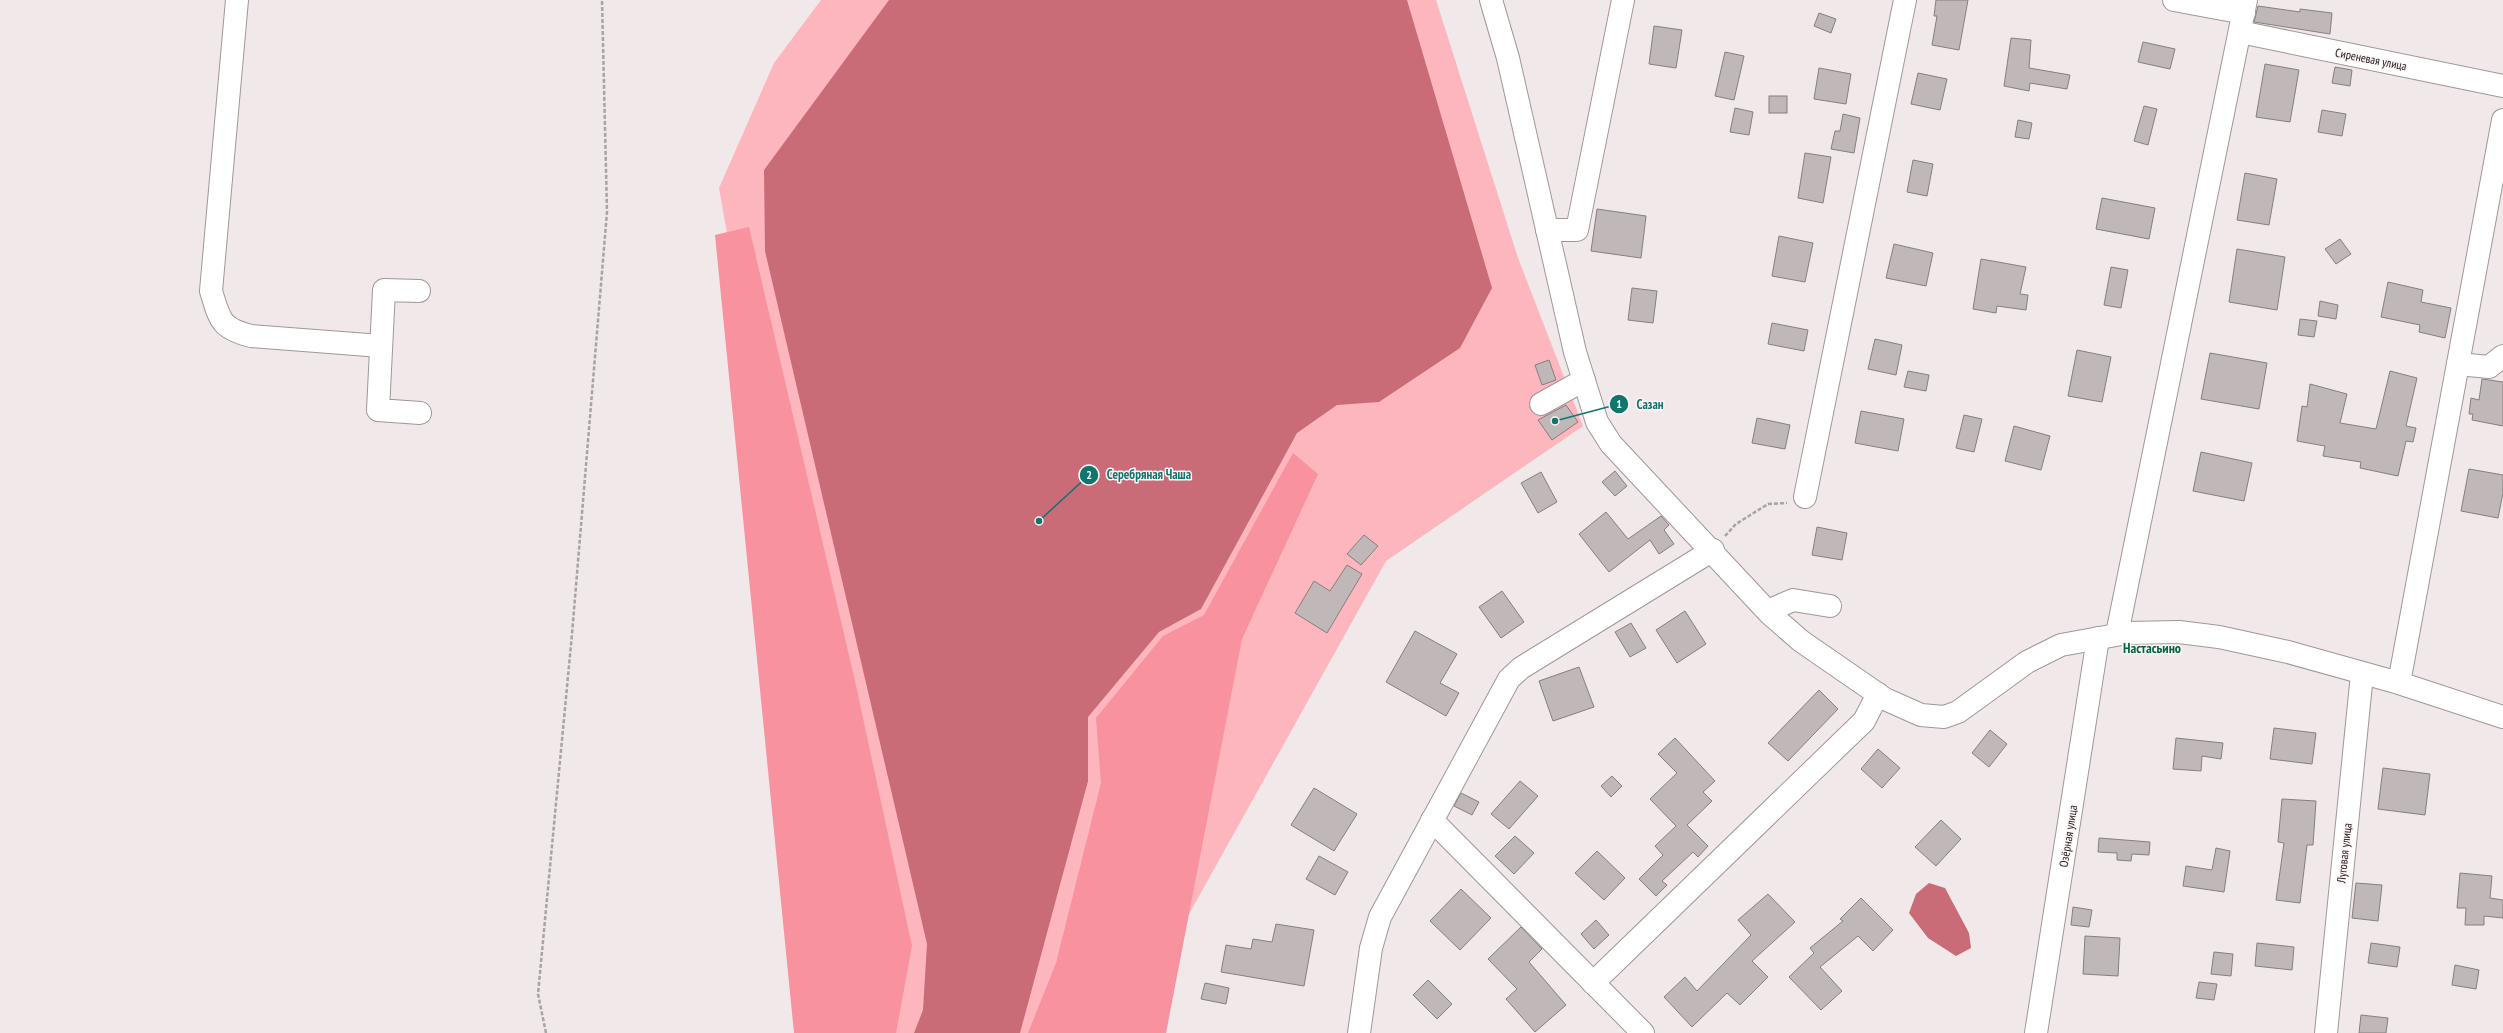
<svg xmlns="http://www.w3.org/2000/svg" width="2503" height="1033" font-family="'PT Sans Narrow',sans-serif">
<rect width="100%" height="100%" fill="#f0e8e9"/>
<!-- green -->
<path fill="#fdb6bd" d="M821,0H1436L1518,258L1583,426L1386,561L1174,941L1155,1033H809L749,357L719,188L774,63Z"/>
<!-- forest -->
<g fill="#f7929e">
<path d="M749,227L855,681L912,946L896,1033H794L715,235Z"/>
<path d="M1293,453L1318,474L1242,639L1166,1033H1028L1056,963L1101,783L1096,718L1163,636L1204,615Z"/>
</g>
<!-- water -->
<g fill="#ca6b78">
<path d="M889,0H1407L1492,288L1460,348L1379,402L1337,405L1297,433L1201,609L1159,632L1088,717V781L1020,1033H914L923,1010L927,944L765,251L764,170Z"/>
<path d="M1929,883L1945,888L1969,933L1971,948L1956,956L1928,938L1909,913L1916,894Z"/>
</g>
<!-- building -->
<g fill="#c0b8b8" stroke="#867f7f">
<path d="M1936,0H1968L1959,50L1932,45L1937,16H1934Z"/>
<path d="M2258,6L2300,12V9L2332,13L2330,34L2254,22Z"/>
<path d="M1819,13L1836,19L1831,33L1814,26Z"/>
<path d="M1654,26L1682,30L1676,68L1649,64Z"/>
<path d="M2011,38L2031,40L2029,68L2070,75L2067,89L2030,83L2029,91L2004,86Z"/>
<path d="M2143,42L2175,49L2170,69L2138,62Z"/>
<path d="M1725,52L1744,56L1734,100L1715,96Z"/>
<path d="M2265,64L2299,70L2290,122L2256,117Z"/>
<path d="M2335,67L2352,70L2350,86L2332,83Z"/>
<path d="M1819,68L1851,74L1846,104L1814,99Z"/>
<path d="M1918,73L1947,79L1940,110L1911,104Z"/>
<rect x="1769" y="96" width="18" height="17"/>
<path d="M2144,106L2157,109L2148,145L2134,141Z"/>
<path d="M1735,108L1753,112L1749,135L1730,132Z"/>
<path d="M2322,110L2346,114L2342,136L2318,132Z"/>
<path d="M1843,114L1860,118L1854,153L1831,149L1835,131H1840Z"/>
<path d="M2018,120L2032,123L2029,139L2015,137Z"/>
<path d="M1805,153L1831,157L1823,203L1798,198Z"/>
<path d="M1913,160L1933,164L1927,196L1907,192Z"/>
<path d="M2245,173L2277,179L2269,225L2237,220Z"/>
<path d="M2102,198L2155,208L2149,239L2096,229Z"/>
<path d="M1597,209L1646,216L1641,258L1591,251Z"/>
<path d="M1779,236L1813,243L1805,282L1772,276Z"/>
<path d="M2340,239L2351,254L2336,264L2325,249Z"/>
<path d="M1894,244L1933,253L1926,286L1886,278Z"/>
<path d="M2237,249L2285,257L2277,310L2229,302Z"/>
<path d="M1981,259L2026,267L2020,294L2028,295L2026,310L1997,306L1996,313L1973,309Z"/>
<path d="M2111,267L2128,270L2121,308L2104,305Z"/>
<path d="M2388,282L2423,290L2421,302L2451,308L2445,338L2419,332L2420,325L2381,317Z"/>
<path d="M1632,288L1657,291L1653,323L1628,320Z"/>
<path d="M2320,301L2338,305L2336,319L2318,316Z"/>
<path d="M2300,319L2317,321L2314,337L2298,335Z"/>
<path d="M1772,323L1808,330L1804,351L1768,344Z"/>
<path d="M1875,339L1902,345L1896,375L1868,369Z"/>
<path d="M2077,350L2111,357L2102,402L2068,396Z"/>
<path d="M2210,353L2267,363L2259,409L2201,399Z"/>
<path d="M1549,360L1556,380L1542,385L1535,365Z"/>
<path d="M1908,371L1929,375L1926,391L1904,387Z"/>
<path d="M2390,371L2417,378L2406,426L2416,428L2413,442L2406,441L2398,476L2360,468L2361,462L2323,456L2325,446L2297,441L2302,406L2307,407L2310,384L2347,394L2340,423L2376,429Z"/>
<path d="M2482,379L2503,382V426L2472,420L2473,414H2469L2471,398L2479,400Z"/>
<path d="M1566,405L1578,422L1552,440L1538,420Z"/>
<path d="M1861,411L1904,419L1898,451L1855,443Z"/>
<path d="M1964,415L1982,419L1974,452L1956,448Z"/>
<path d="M1757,418L1790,425L1785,449L1752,443Z"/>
<path d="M2014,426L2050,436L2041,470L2005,461Z"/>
<path d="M2201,452L2252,463L2244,501L2193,491Z"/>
<path d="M2469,469L2503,475V493L2498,518L2461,511Z"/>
<path d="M1615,471L1627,486L1615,496L1602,482Z"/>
<path d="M1541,472L1557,502L1538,513L1521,483Z"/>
<path d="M1606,512L1628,539L1661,516L1669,525L1664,530L1674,544L1659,554L1650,540L1609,572L1579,534Z"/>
<path d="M1817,527L1847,533L1842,560L1812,555Z"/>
<path d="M1364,535L1378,546L1361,565L1347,554Z"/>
<path d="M1347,565L1362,574L1327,633L1295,613L1314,581L1330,591Z"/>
<path d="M1502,591L1524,622L1501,638L1479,607Z"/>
<path d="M1685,611L1706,644L1677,663L1656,630Z"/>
<path d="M1631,623L1646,648L1630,657L1615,632Z"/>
<path d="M1415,631L1457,654L1440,683L1459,693L1446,716L1386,682Z"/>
<path d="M1579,667L1594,707L1553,721L1539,681Z"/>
<path d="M1819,690L1838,709L1788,761L1768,743Z"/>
<path d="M2274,728L2316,733L2312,764L2270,759Z"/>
<path d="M1990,730L2007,744L1989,767L1972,753Z"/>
<path d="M1675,738L1715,781L1703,792L1712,801L1687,825L1708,846L1698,857L1693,852L1662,881L1667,885L1656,896L1639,879L1663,855L1655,846L1676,826L1650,799L1677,773L1658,754Z"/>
<path d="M2176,738L2223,743L2221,759L2202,756L2201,771L2173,769Z"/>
<path d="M1878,749L1900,768L1882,788L1861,769Z"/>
<path d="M2383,768L2430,774L2425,815L2378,809Z"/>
<path d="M1612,776L1622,786L1611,797L1601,786Z"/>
<path d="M1520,781L1538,796L1509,829L1491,814Z"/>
<path d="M1314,788L1357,814L1334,851L1291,825Z"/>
<path d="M1461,793L1479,802L1472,815L1454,806Z"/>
<path d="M2282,799L2316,801L2313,845H2307L2300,903L2276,900L2284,843L2278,842Z"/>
<path d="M1941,820L1961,839L1936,866L1915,847Z"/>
<path d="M1515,836L1534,853L1514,874L1495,856Z"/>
<path d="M2099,838L2150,842L2149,855L2132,854L2131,861L2117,860V853L2098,852Z"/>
<path d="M2216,848L2230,851L2224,892L2183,886L2186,866L2212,870Z"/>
<path d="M1597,851L1625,878L1604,900L1575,873Z"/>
<path d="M1319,856L1348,872L1335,895L1306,879Z"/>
<path d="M2460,873L2492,876L2490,898L2503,900V918L2484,916V925H2465L2466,908H2457Z"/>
<path d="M2356,883L2382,885L2378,921L2352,918Z"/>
<path d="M1461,889L1491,918L1460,950L1430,921Z"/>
<path d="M1768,894L1795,922L1752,961L1768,977L1740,1005L1727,993L1692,1027L1664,997L1685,977L1697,991L1751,935L1738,920Z"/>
<path d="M1861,898L1893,930L1873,951L1858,936L1820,967L1842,991L1821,1010L1789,977L1814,953L1810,948L1843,921L1840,919Z"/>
<path d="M2073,907L2092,910L2089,927L2071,925Z"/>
<path d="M1596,920L1609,935L1594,949L1581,934Z"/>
<path d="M1276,924L1314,930L1304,986L1221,972L1226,945L1251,949L1253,939L1272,942Z"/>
<path d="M1521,927L1542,949L1529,962L1566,1005L1535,1032L1506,999L1517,989L1488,959Z"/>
<path d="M2085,936L2120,938L2118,976L2083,974Z"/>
<path d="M2257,943L2294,947L2292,970L2255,966Z"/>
<path d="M2371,943L2400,947L2397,967L2368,963Z"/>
<path d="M2214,952L2233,954L2231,976L2211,974Z"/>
<path d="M2455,965L2479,970L2476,989L2452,985Z"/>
<path d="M1428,980L1452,1004L1437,1019L1413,995Z"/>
<path d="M2199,982L2217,984L2214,1000L2196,998Z"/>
<path d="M1205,983L1229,988L1226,1004L1201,999Z"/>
<path d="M2361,1015L2388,1018L2386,1033H2359Z"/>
</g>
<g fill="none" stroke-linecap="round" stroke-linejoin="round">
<defs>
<g id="minor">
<path d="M237,0L211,291C220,320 220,328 251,336L381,346"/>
<path d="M1491,0L1508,58L1575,352L1597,422L1611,444L1770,614L1801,641L1885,699L1921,715L1944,717L1958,712L2027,662L2061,645L2127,633L2179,632L2219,637L2288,652L2399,683L2503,717"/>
<path d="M2174,0L2244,13"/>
<path d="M2240,32L2503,86"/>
<path d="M1547,230H1577L1623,0"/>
<path d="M419,291L384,290L378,410L420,413"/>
<path d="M2458,364L2489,367L2503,356"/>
<path d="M1541,404L1584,380"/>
<path d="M1805,497L1905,0"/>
<path d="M1768,611L1793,600L1830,606"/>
<path d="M2117,634L2246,0"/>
<path d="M2399,683L2503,120"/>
<path d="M1432,820L1643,1033"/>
<path d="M1593,983L1864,721L1878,694"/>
<path d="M1359,1033L1371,948L1380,917L1509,679L1521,668L1713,550"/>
<path d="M2036,1033L2098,638"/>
<path d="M2326,1033L2362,674"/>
</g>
</defs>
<!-- minor casing -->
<use href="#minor" stroke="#9f9798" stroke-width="24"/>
<!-- path -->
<g stroke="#a9a3a3" stroke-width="2.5" stroke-dasharray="4 2" stroke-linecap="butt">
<path d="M1725,536L1736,524L1768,504L1787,503"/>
<path d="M546,1033L538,994L572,634L607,212L602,0"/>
</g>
<!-- minor -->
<use href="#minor" stroke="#fff" stroke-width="22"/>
</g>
<g text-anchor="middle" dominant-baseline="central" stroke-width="3" stroke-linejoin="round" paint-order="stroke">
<!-- street labels -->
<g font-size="12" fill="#252222" stroke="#fef5f6">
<text transform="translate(2371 59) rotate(11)">Сиреневая улица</text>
<text transform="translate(2068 836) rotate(-81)">Озёрная улица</text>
<text transform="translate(2344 853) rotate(-84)">Луговая улица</text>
</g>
<!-- quarter labels -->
<g font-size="14" font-weight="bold" fill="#026642" stroke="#fef5f6">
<text x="2152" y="648">Настасьино</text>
</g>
</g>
<!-- callouts -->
<path fill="none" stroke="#0f766e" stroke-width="1.5" d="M1555 421L1619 404M1039 521L1089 475"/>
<g fill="#0f766e" stroke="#fef5f6" stroke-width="1.5">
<circle cx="1555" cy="421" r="4"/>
<circle cx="1039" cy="521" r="4"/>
<circle cx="1619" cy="404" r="10"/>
<circle cx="1089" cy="475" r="10"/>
</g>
<g font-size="12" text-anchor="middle" font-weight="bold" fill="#fff">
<text x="1619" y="408">1</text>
<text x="1089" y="479">2</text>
</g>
<g font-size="13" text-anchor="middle" font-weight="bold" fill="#0f766e" stroke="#fef5f6" stroke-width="3" stroke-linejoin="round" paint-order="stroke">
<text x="1650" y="409">Сазан</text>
<text x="1149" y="479">Серебряная Чаша</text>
</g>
</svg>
